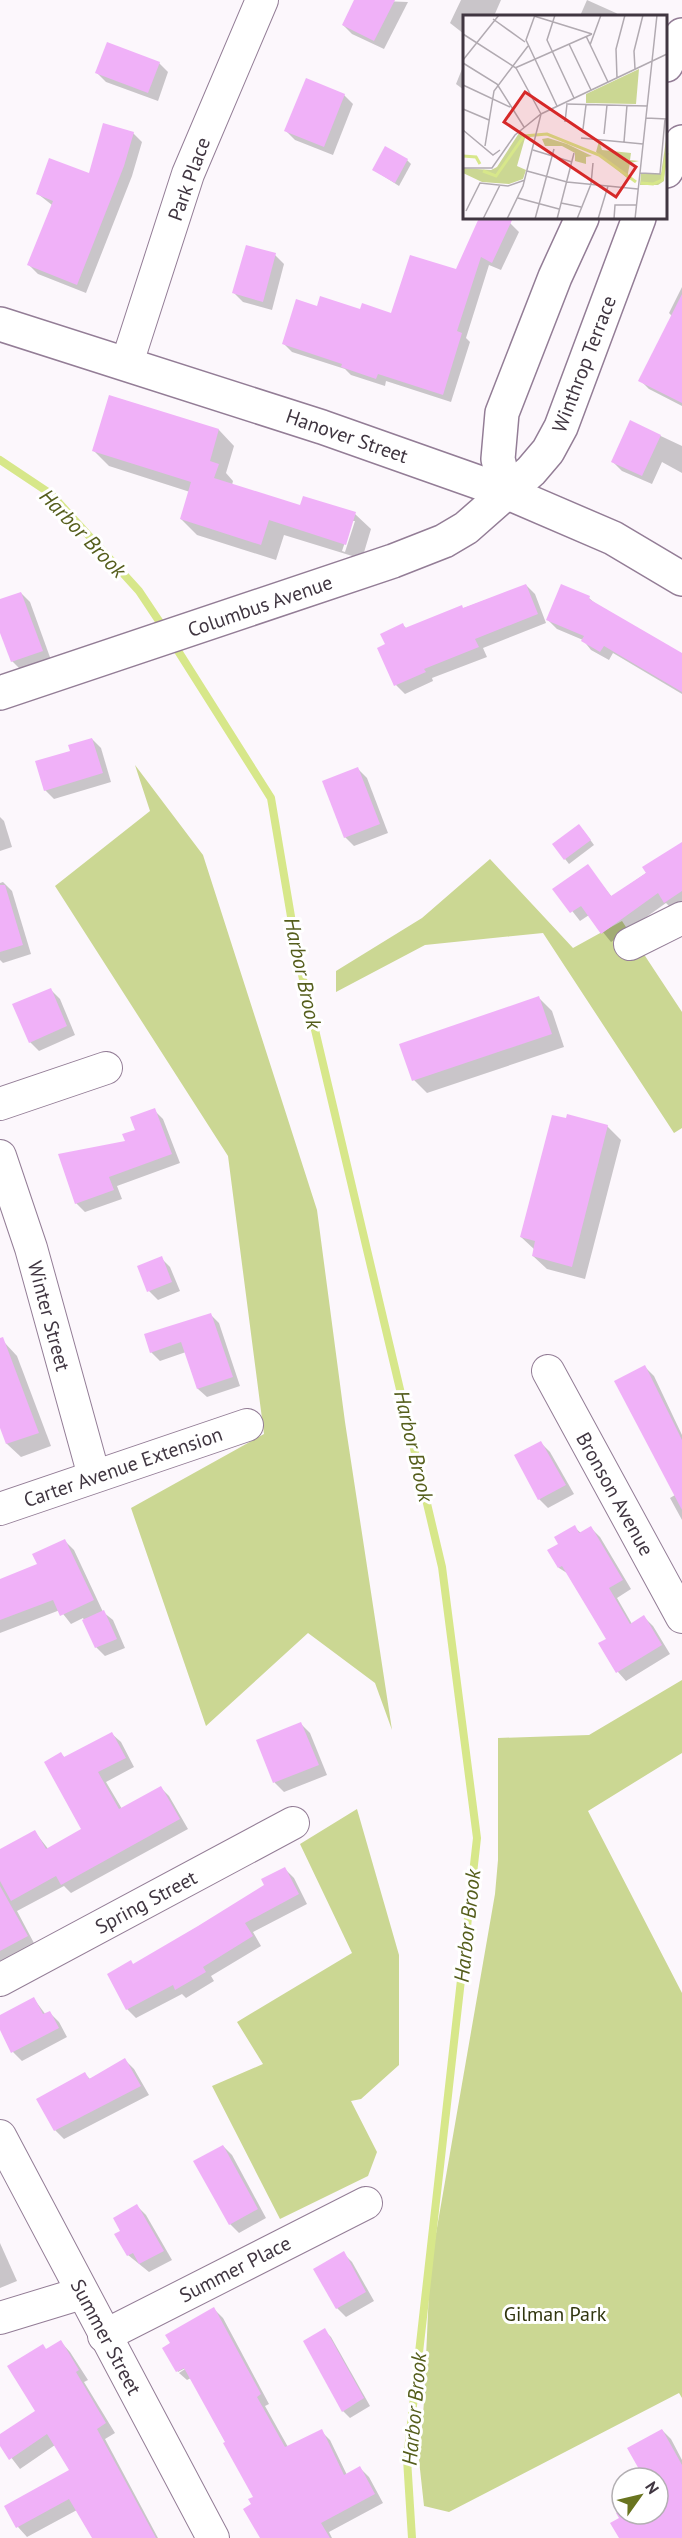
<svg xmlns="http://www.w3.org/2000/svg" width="682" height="2538" font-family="'PT Sans',sans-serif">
<rect width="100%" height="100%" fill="#fcf7fc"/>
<!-- green -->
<g fill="#cbd793">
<path d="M135,765L203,855L317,1210L345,1422L392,1730L375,1683L308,1633L206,1726L131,1508L264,1434L228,1156L55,886L150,811Z"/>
<path d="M490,859L573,948L622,921L682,1012V1128L674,1133L543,933L425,945L336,992V971L422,918Z"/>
<path d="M682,1680V1753L588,1811L682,1993V2398L679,2393L449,2512L424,2506L419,2460L424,2402L430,2268L495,1894L498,1860V1738L589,1735Z"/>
<path d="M357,1809L399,1955V2065L361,2099L351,2101L377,2152L368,2176L280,2219L212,2086L263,2064L237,2022L352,1953L300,1844Z"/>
</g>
<!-- shadow -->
<g fill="#0003" fill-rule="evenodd">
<path d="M356,0L408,2L384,49L352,34L343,25Z"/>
<path d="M461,0H501L494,16H464V34L450,23Z"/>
<path d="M587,0L616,13L620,16H580Z"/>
<path d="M159,63L168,72L158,101L106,82L97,73Z"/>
<path d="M464,64V90L456,84Z"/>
<path d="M344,95L353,104L333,155L295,140L286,131Z"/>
<path d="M133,133L142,142L132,176L86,293L38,274L29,265L52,205L38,194L90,175Z"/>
<path d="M407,160L411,164L399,186L374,170Z"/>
<path d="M481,218H497L510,223L519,232L501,270L489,265L466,338L470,342L451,402L386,381L385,386L351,375L345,369L292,352L284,344L318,308L392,315L457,271Z"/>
<path d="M275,255L284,264L272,310L243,302L234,293Z"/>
<path d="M682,287V406L649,389L640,380L672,316L669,313Z"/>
<path d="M110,396L219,430L234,446L226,473L233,481L232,485L301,507L355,514L371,529L362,559L284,535L276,560L197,535L181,519L190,492L109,466L93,450ZM352,521H355L345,552L342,551Z"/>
<path d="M631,422L682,446V473L662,462L652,484L622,471L613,462Z"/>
<path d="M526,585L535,594L546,623L483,648L487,657L432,678L433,681L405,694L396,685L379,649L387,645L403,625L407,629Z"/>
<path d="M21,593L30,602L51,660L21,670L12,661L0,629V601Z"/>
<path d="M589,598L596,604L682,654V694L613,653L609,660L591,650L583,640L557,629L548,620Z"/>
<path d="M92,739L101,748L111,782L54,799L45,790L72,752Z"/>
<path d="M358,769L367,778L388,833L354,846L345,837Z"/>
<path d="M0,817L4,821L12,847L0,851Z"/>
<path d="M583,830L594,845L569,864L554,845Z"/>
<path d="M682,851V906L674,911L666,903L611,942L589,915L580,921L555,889L587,866L612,897L646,873Z"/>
<path d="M3,882L12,891L31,954L3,963L0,960V883Z"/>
<path d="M51,990L60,999L75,1035L39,1051L30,1042Z"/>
<path d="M539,998L552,1011L564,1047L427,1093L414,1080Z"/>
<path d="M154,1110L163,1119L180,1163L117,1186L122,1199L85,1212L76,1203Z"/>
<path d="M567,1120L607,1126L621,1140L585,1279L547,1269L533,1256L535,1250L521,1237Z"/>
<path d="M161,1258L170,1267L180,1291L158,1300L149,1291Z"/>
<path d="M210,1314L219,1323L240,1386L207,1397L198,1389L186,1352L160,1361L151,1352Z"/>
<path d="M4,1342L17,1356L51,1446L21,1457L7,1444L0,1423V1344Z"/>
<path d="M645,1367L654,1376L682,1435V1520L670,1498L675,1495Z"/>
<path d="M541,1443L550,1452L574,1494L548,1508L539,1499Z"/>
<path d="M574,1527L581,1533L591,1528L600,1537L631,1589L617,1598L632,1624L644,1617L653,1626L670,1654L626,1681L618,1672L608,1639L570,1575L559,1568L560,1545Z"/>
<path d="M65,1541L74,1550L103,1612L113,1620L125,1648L105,1656L96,1647L83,1618L71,1624L60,1610L0,1633V1580L39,1565Z"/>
<path d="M301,1724L310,1733L327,1775L284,1792L275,1783L258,1741Z"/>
<path d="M112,1734L121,1742L134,1767L106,1782L122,1809L161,1788L169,1796L188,1829L71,1893L64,1886L17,1911L35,1945L0,1964V1851L35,1832L49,1850L83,1829L61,1754L65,1758Z"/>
<path d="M285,1869L294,1878L307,1904L253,1932L261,1946L211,1976L214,1981L186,1998L182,1994L136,2018L127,2009L109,1974L134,1965L266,1886Z"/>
<path d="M34,1999L46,2015L50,2013L59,2022L67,2037L22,2061L13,2052L0,2027V2017Z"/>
<path d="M125,2060L134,2069L149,2095L64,2139L55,2130L38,2100L85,2074L90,2079Z"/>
<path d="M223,2146L232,2155L266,2218L239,2233L230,2224Z"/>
<path d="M137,2206L146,2215L172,2260L149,2272L128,2255L122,2231Z"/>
<path d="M0,2243L17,2281L0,2288Z"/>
<path d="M343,2253L352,2262L374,2301L346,2317L337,2308Z"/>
<path d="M214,2309L223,2318L269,2404L265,2406L288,2447L321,2431L330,2440L347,2475L360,2468L369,2477L383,2503L329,2532L332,2538H263L253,2505L255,2497L191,2378L187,2380L179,2373L191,2365L178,2372L164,2348Z"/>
<path d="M324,2330L331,2337L370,2406L350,2418L343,2411Z"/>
<path d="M61,2342L70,2352L88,2380L84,2382L115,2433L105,2439L158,2538H93L77,2510L27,2537L18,2527L6,2507L71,2471L55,2445L20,2469L0,2443V2436L37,2411L47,2351Z"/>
<path d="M662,2430L671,2439L682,2460V2538H620L622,2511V2514H658V2478H646Z"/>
</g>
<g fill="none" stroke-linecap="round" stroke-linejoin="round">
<!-- stream -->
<g stroke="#d7e78a" stroke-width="8">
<path d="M0,460L51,494L139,591L165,630"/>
<path d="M173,643L271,798L298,958L442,1567L477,1838L407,2459L412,2538"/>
</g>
</g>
<!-- building -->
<g fill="#f0b1f8">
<path d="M354,0H395L374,41L342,25Z"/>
<path d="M107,42L160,62L148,93L95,73Z"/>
<path d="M306,78L345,94L324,147L284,131Z"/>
<path d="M103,123L134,132L124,166L77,285L27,265L53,201L36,194L49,158L89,173Z"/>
<path d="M385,146L408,159L395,183L372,170Z"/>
<path d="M479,218H513L492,263L481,257L457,331L462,333L443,395L378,374L376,379L341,367L342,364L282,344L296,299L317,306L320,296L360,309L362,303L391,313L410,255L456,269Z"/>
<path d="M246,245L276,253L263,302L232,293Z"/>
<path d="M682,294V403L638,381Z"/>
<path d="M109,395L219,429L210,461L219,464L214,478L300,505L303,496L356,512L346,545L269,520L261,545L180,519L191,482L92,451Z"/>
<path d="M630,420L661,435L642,476L611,462Z"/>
<path d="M526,584L538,614L475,639L479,647L424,669L426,672L394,686L377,648L385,644L380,634L403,623L405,628L462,605L463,608Z"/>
<path d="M561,584L590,596L589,599L682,653V692L604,646L600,652L581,641L584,636L546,620Z"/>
<path d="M21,592L43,651L11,662L0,633V599Z"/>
<path d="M92,738L103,773L44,791L35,761L70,751L68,745Z"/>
<path d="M358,767L380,824L344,838L322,781Z"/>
<path d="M579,824L591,840L564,860L552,844Z"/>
<path d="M682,842V891L664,903L658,893L601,934L581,906L570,913L552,889L588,864L611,896L646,873L642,867Z"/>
<path d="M0,885H5L23,945L0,952Z"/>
<path d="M51,988L67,1026L29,1043L12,1004Z"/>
<path d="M539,996L552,1034L412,1081L399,1044Z"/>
<path d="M155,1108L172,1154L109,1177L114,1190L75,1204L58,1154L125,1141L122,1134L135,1130L130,1117Z"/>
<path d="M567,1114L608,1125L572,1267L532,1256L535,1241L520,1237L552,1115L566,1118Z"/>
<path d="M162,1256L172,1282L147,1292L137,1266Z"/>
<path d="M211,1313L233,1377L197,1389L181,1342L150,1353L144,1334Z"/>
<path d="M3,1337L39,1433L6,1444L0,1428V1338Z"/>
<path d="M645,1365L682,1440V1510L614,1381Z"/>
<path d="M541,1441L566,1485L538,1500L514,1455Z"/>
<path d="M575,1525L579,1533L591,1526L623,1580L609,1588L630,1624L644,1615L662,1645L616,1673L598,1643L606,1639L562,1566L558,1568L547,1550L558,1544L554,1537Z"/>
<path d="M65,1539L94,1600L60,1616L53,1600L0,1620V1579L37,1564L32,1554Z"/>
<path d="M104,1610L117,1639L95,1648L82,1620Z"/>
<path d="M301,1722L319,1765L273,1783L256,1740Z"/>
<path d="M112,1732L126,1758L98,1772L119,1809L161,1786L180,1819L61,1885L56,1876L11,1901L0,1881V1849L35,1830L46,1849L81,1829L44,1762L61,1752L64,1757Z"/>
<path d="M285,1867L299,1894L245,1923L253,1936L203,1967L206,1972L175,1990L173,1985L126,2010L107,1974L131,1960L133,1964L198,1926L264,1885L261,1879Z"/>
<path d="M0,1886L28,1936L0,1951Z"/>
<path d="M34,1997L43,2014L50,2011L59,2028L11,2053L0,2030V2015Z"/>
<path d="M125,2058L141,2086L54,2131L36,2099L85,2072L89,2079Z"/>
<path d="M223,2145L258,2209L229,2225L193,2161Z"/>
<path d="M137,2204L164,2251L139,2264L133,2253L127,2256L114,2234L120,2231L113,2218Z"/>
<path d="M344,2251L366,2292L336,2309L313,2269Z"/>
<path d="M214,2307L261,2394L257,2397L285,2447L322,2429L344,2475L360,2466L375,2494L321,2523L330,2538H260L243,2509L251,2504L248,2499L253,2497L223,2443L225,2442L184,2368L176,2372L162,2348L170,2343L165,2335Z"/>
<path d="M325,2328L364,2398L342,2412L303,2341Z"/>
<path d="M61,2340L79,2370L76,2372L106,2423L97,2429L156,2538H92L69,2499L16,2528L4,2506L69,2470L47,2434L9,2460L0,2446V2434L35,2411L7,2366L43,2344L46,2349Z"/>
<path d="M662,2429L682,2465V2538H619L610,2523L619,2518L616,2513L622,2509V2514H658V2478H644L627,2448Z"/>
</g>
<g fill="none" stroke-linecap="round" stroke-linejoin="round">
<defs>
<g id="minor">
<path d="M127,363L188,174L262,0"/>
<path d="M630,944L682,918"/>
<path d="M0,1104L106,1068"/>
<path d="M0,1156L31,1248L94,1476"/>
<path d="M548,1371L682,1617"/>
<path d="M0,1509L247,1425"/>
<path d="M0,1980L293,1823"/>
<path d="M0,2136L213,2538"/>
<path d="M0,2318L82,2293"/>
<path d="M104,2336L366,2203"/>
</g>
<g id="tertiary">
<path d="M666,65L682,35"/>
<path d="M666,171L682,142"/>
<path d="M506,492L498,459L502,413L555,277L582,218"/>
<path d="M0,693L393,561L444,541L466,528L531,471L548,451L561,427L639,218"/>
</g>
<path id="secondary" d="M0,324L322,427L506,492L613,538L682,579"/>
</defs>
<!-- minor casing -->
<use href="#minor" stroke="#937d96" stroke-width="34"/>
<!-- tertiary casing -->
<use href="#tertiary" stroke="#937d96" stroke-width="36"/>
<!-- secondary casing -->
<use href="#secondary" stroke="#937d96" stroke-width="36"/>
<!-- minor -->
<use href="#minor" stroke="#fff" stroke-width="32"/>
<!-- tertiary -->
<use href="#tertiary" stroke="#fff" stroke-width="33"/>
<!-- secondary -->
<use href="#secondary" stroke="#fff" stroke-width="33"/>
</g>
<g text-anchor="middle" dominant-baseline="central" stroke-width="6" stroke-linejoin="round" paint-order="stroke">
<!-- street labels -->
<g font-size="20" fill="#403641" stroke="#fff">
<text transform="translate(189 179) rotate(-70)">Park Place</text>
<text transform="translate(584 364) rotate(-69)">Winthrop Terrace</text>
<text transform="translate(347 436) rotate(19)">Hanover Street</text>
<text transform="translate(260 606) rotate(-19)">Columbus Avenue</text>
<text transform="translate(49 1316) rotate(75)">Winter Street</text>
<text transform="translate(123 1467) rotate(-19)">Carter Avenue Extension</text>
<text transform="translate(615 1494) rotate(61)">Bronson Avenue</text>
<text transform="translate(146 1902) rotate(-28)">Spring Street</text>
<text transform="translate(235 2269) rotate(-27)">Summer Place</text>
<text transform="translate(106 2337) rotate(62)">Summer Street</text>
</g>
<!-- park labels -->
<g font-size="20" fill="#30350e" stroke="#fff">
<text x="555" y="2314">Gilman Park</text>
</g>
<!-- water labels -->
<g font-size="21" font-style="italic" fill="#555e1c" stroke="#fff">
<text transform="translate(83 533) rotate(46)">Harbor Brook</text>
<text transform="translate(303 973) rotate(78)">Harbor Brook</text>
<text transform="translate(414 1446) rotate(77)">Harbor Brook</text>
<text transform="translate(467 1926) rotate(-84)">Harbor Brook</text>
<text transform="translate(414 2409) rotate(-85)">Harbor Brook</text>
</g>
</g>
<!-- overview -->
<g transform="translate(463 15)">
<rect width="204" height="204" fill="#fcf7fc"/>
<path d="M176,54L173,89L123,88V79ZM56,118L62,123L54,151L63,155L60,164L46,169L19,167L0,158V153L28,155L34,152ZM204,118L201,166L195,170H177L178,158L198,159ZM85,123L104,129L129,141L123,142V149L112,146V138L99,131H82L79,124ZM136,126L139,135L168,138L167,145L176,146L167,148L164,163L133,137Z" fill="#cbd793"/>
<path fill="none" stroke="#d7e78a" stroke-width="3" d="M0,141L13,142L17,149M20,156L33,161L61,121L84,119L136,140L173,167M178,168L190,169L199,165L204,138"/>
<path fill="none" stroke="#b1aab1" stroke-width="1.5" d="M72,0L63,25L94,91M92,0L84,25L111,83M71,1L129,19M30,4L62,27M0,19L53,53L78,99M123,21L145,67M106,29L128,75M127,30L138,0M0,45L36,0M0,48L34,69L61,112M52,53L129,19M172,54L171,36L180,0M154,63L153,34L162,0M0,70L47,92M103,89L184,91M0,94L26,105M183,103L204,104M102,107L104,89M120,114L123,90M0,115L30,140L37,135M141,119L144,90M118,123L180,129M161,127L164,90M22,131L31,76L65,31M70,135L109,147M0,153H29L52,120L78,99L204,39M64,156L104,167L175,174M177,158L197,159L202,104M55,183L96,194M98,188L118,192M3,196L17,168L45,171L62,165M20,204L37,170M44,204L60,171L78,99M72,204L91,134M94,204L111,138M114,204L128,169L130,148M135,204L145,171M151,204L152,190H173M172,204L194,0"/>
<path fill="#d62828" fill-opacity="0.15" stroke="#d62828" stroke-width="3" d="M62,77L173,152L153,182L41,107Z"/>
<rect width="204" height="204" fill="none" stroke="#403641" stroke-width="3"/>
</g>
<!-- north arrow -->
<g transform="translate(640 2496) rotate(56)"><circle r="28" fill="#ffffff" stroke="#b3afb3" stroke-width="1.5"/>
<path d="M0-4.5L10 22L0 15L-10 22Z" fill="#69741f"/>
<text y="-9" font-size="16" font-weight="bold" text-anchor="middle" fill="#403641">N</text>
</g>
</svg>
